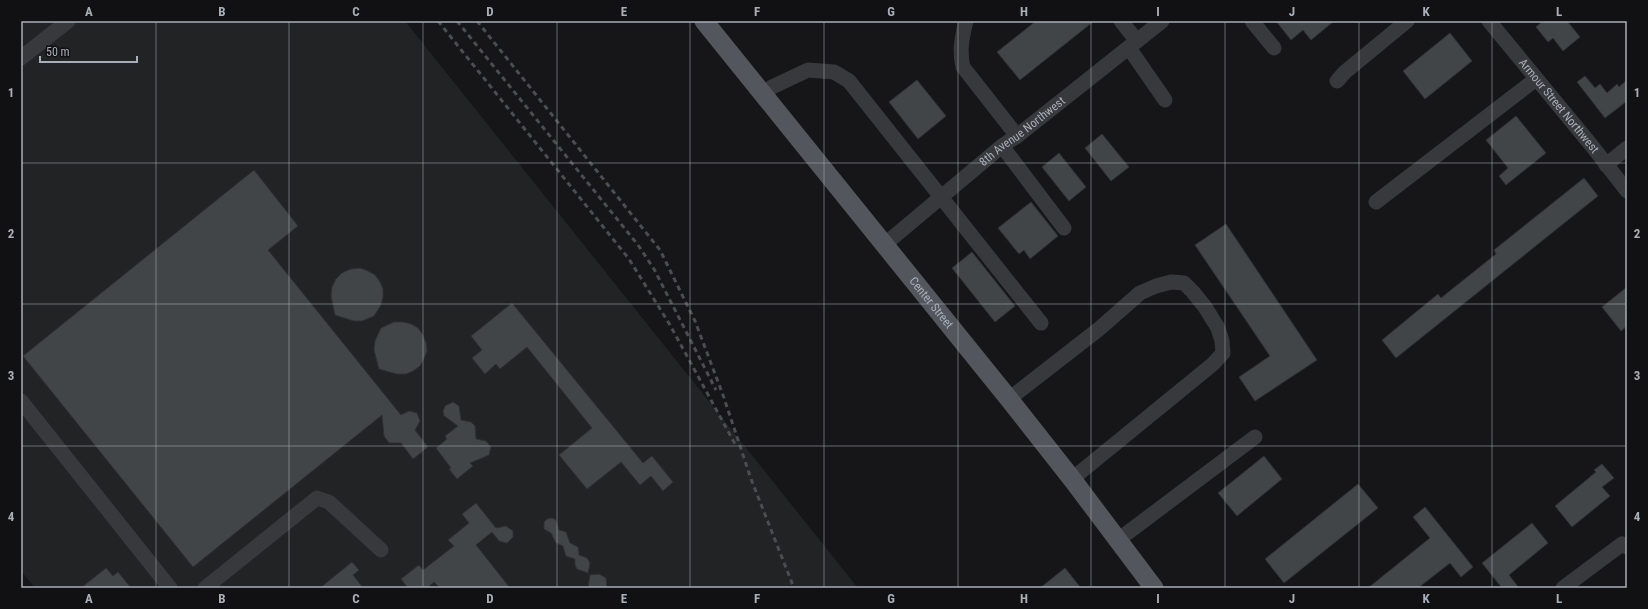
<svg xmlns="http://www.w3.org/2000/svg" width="1648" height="609" font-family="'Roboto Condensed',sans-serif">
<rect width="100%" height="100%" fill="#161618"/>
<!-- built -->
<path fill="#222325" d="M21,21H405L858,588H35L21,571Z"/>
<!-- building -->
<g fill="#424548" stroke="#303134">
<path d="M1036,21H1094L1020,80L997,52Z"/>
<path d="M1276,21H1334L1311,40L1303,30L1291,40Z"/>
<path d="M1543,21H1567L1580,37L1563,51L1553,38L1548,42L1536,27Z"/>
<path d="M1450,33L1472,61L1425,99L1403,71Z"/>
<path d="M1585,76L1595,88L1600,84L1607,93L1617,84L1619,87L1627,80V101L1605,118L1577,82Z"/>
<path d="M917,80L946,116L918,139L889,102Z"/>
<path d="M1516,116L1546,153L1506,185L1499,176L1508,168L1486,140Z"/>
<path d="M1102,134L1129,167L1111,181L1085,148Z"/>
<path d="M1059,153L1086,187L1069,201L1042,167Z"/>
<path d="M254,170L298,226L268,250L401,415L409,411L417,413L420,421L415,430L428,447L413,459L401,443H389L384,436L382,415L193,567L23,356Z"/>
<path d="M1584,178L1598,196L1396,358L1382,340L1438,294L1441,298L1496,254L1494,250Z"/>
<path d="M1031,202L1058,236L1030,259L1024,250L1019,254L998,228Z"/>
<path d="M1226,224L1317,360L1255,401L1239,377L1270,356L1195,245Z"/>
<path d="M972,252L1015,306L995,322L952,268Z"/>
<path d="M360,268L368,271L375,275L380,282L383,289V297L381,305L374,316L362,321H354L335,315L331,296L332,287L336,279L342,273L351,269Z"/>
<path d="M1627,287V326L1621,331L1602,307Z"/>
<path d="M512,303L643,463L652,456L673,482L663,491L651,476L640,485L621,462L587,489L559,455L592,428L527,347L500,369L496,364L485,374L472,358L482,350L471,336Z"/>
<path d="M394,322H403L411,324L418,328L423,335L426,343L427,351L424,359L420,366L413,371L406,374H397L379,369L374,350L375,341L381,328Z"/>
<path d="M453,402L459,406L461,420L471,422L475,426L476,439L486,441L491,447L489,455L470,463L473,466L457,479L449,469L451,468L436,448L447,439L445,436L458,426L443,415H444L443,411L445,406Z"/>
<path d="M1264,456L1282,479L1237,516L1218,493Z"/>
<path d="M1602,464L1614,478L1602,487L1610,496L1572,527L1555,506L1596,472L1594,470Z"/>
<path d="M1358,484L1378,508L1284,583L1265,559Z"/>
<path d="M476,503L496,528L506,526L513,531V537L507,543L499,541L492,532L476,545L510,588H440L434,582L427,588H408L401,579L419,565L423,570L454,546L448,540L469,523L462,514Z"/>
<path d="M1425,507L1473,567L1461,577L1450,563L1418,588H1368L1430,538L1413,517Z"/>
<path d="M552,518L556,520L559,530L566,532L570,543L578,547L579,555L587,558L590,563L588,573L577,569L575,565V559L566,556L563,546L556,543L551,533L544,529V522L547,519Z"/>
<path d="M1532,523L1548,543L1509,575L1519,588H1502L1482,563Z"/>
<path d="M352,562L359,570L353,575L363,588H320Z"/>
<path d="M106,568L113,576L118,572L131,588H81Z"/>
<path d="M1065,568L1081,588H1040Z"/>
<path d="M599,574L606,578L607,588H588L590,575Z"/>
</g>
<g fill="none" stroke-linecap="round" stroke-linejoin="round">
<!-- minor -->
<g stroke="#37393d" stroke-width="15">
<path d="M966,21C962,37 959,51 963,67L1017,136"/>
<path d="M1121,21L1137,41"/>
<path d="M1252,21L1274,48"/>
<path id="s1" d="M1489,21L1592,146L1627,191"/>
<path d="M1129,48L1165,100"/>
<path d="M21,58L68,21"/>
<path d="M1337,81L1345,72L1407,21"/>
<path d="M763,95L772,87L808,70L834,72L849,81L1041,323"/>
<path d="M1002,146L1064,228"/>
<path d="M1606,165L1627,148"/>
<path d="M1376,202L1536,79"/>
<path id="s2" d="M884,245L1002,146L1017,136L1162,21"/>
<path d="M1009,399L1099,329L1140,293L1156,286L1171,282L1184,283L1193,292L1205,307L1218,328L1222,341L1223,353L1213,364L1072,479"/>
<path d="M21,401L170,588"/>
<path d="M1118,540L1255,437"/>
<path d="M205,588L317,498L329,502L381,550"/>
<path d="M1563,588L1622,544L1627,547"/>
</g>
<!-- major -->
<path stroke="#53565c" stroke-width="19" id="s3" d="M704,21L1009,399L1072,479L1154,588"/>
<!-- rail -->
<g stroke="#4a4d52" stroke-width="3" stroke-dasharray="5 4" stroke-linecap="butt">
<path d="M438,21L629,259L670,325L735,444"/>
<path d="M457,21L638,245L654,269L716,390"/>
<path d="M477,21L660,250L695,321L723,395L751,479L794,588"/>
</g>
</g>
<!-- grid -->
<path fill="none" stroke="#a8afb8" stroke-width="1" stroke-opacity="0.55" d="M156,21V588M289,21V588M423,21V588M557,21V588M690,21V588M824,21V588M958,21V588M1091,21V588M1225,21V588M1359,21V588M1492,21V588M21,163H1627M21,304H1627M21,446H1627"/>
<g text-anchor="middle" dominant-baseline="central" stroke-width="3" stroke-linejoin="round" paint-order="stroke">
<!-- street labels -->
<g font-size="12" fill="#a8afb8" stroke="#111113">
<text stroke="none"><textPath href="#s1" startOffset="110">Armour Street Northwest</textPath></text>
<text stroke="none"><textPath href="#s2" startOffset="179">8th Avenue Northwest</textPath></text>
<text stroke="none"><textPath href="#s3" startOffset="362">Center Street</textPath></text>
</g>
</g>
<!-- border -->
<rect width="1648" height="609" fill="none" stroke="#111113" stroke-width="44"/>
<!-- scale -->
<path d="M40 56v6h97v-6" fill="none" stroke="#a8afb8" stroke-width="2"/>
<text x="46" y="56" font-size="12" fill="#a8afb8" stroke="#111113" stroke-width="3" paint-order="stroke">50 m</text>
<rect x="22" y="22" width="1604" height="565" fill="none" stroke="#a8afb8" stroke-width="1.5"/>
<g font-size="13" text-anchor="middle" font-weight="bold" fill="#a8afb8">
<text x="89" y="16">A</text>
<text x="222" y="16">B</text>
<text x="356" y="16">C</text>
<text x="490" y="16">D</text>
<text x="624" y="16">E</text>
<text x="757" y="16">F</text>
<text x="891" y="16">G</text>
<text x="1024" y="16">H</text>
<text x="1158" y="16">I</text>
<text x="1292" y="16">J</text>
<text x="1426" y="16">K</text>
<text x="1559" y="16">L</text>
<text x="11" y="97">1</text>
<text x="1637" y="97">1</text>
<text x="11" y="238">2</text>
<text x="1637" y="238">2</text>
<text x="11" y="380">3</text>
<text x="1637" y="380">3</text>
<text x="11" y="521">4</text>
<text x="1637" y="521">4</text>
<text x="89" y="603">A</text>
<text x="222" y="603">B</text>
<text x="356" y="603">C</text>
<text x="490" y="603">D</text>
<text x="624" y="603">E</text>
<text x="757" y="603">F</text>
<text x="891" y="603">G</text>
<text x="1024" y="603">H</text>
<text x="1158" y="603">I</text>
<text x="1292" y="603">J</text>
<text x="1426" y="603">K</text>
<text x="1559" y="603">L</text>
</g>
</svg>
